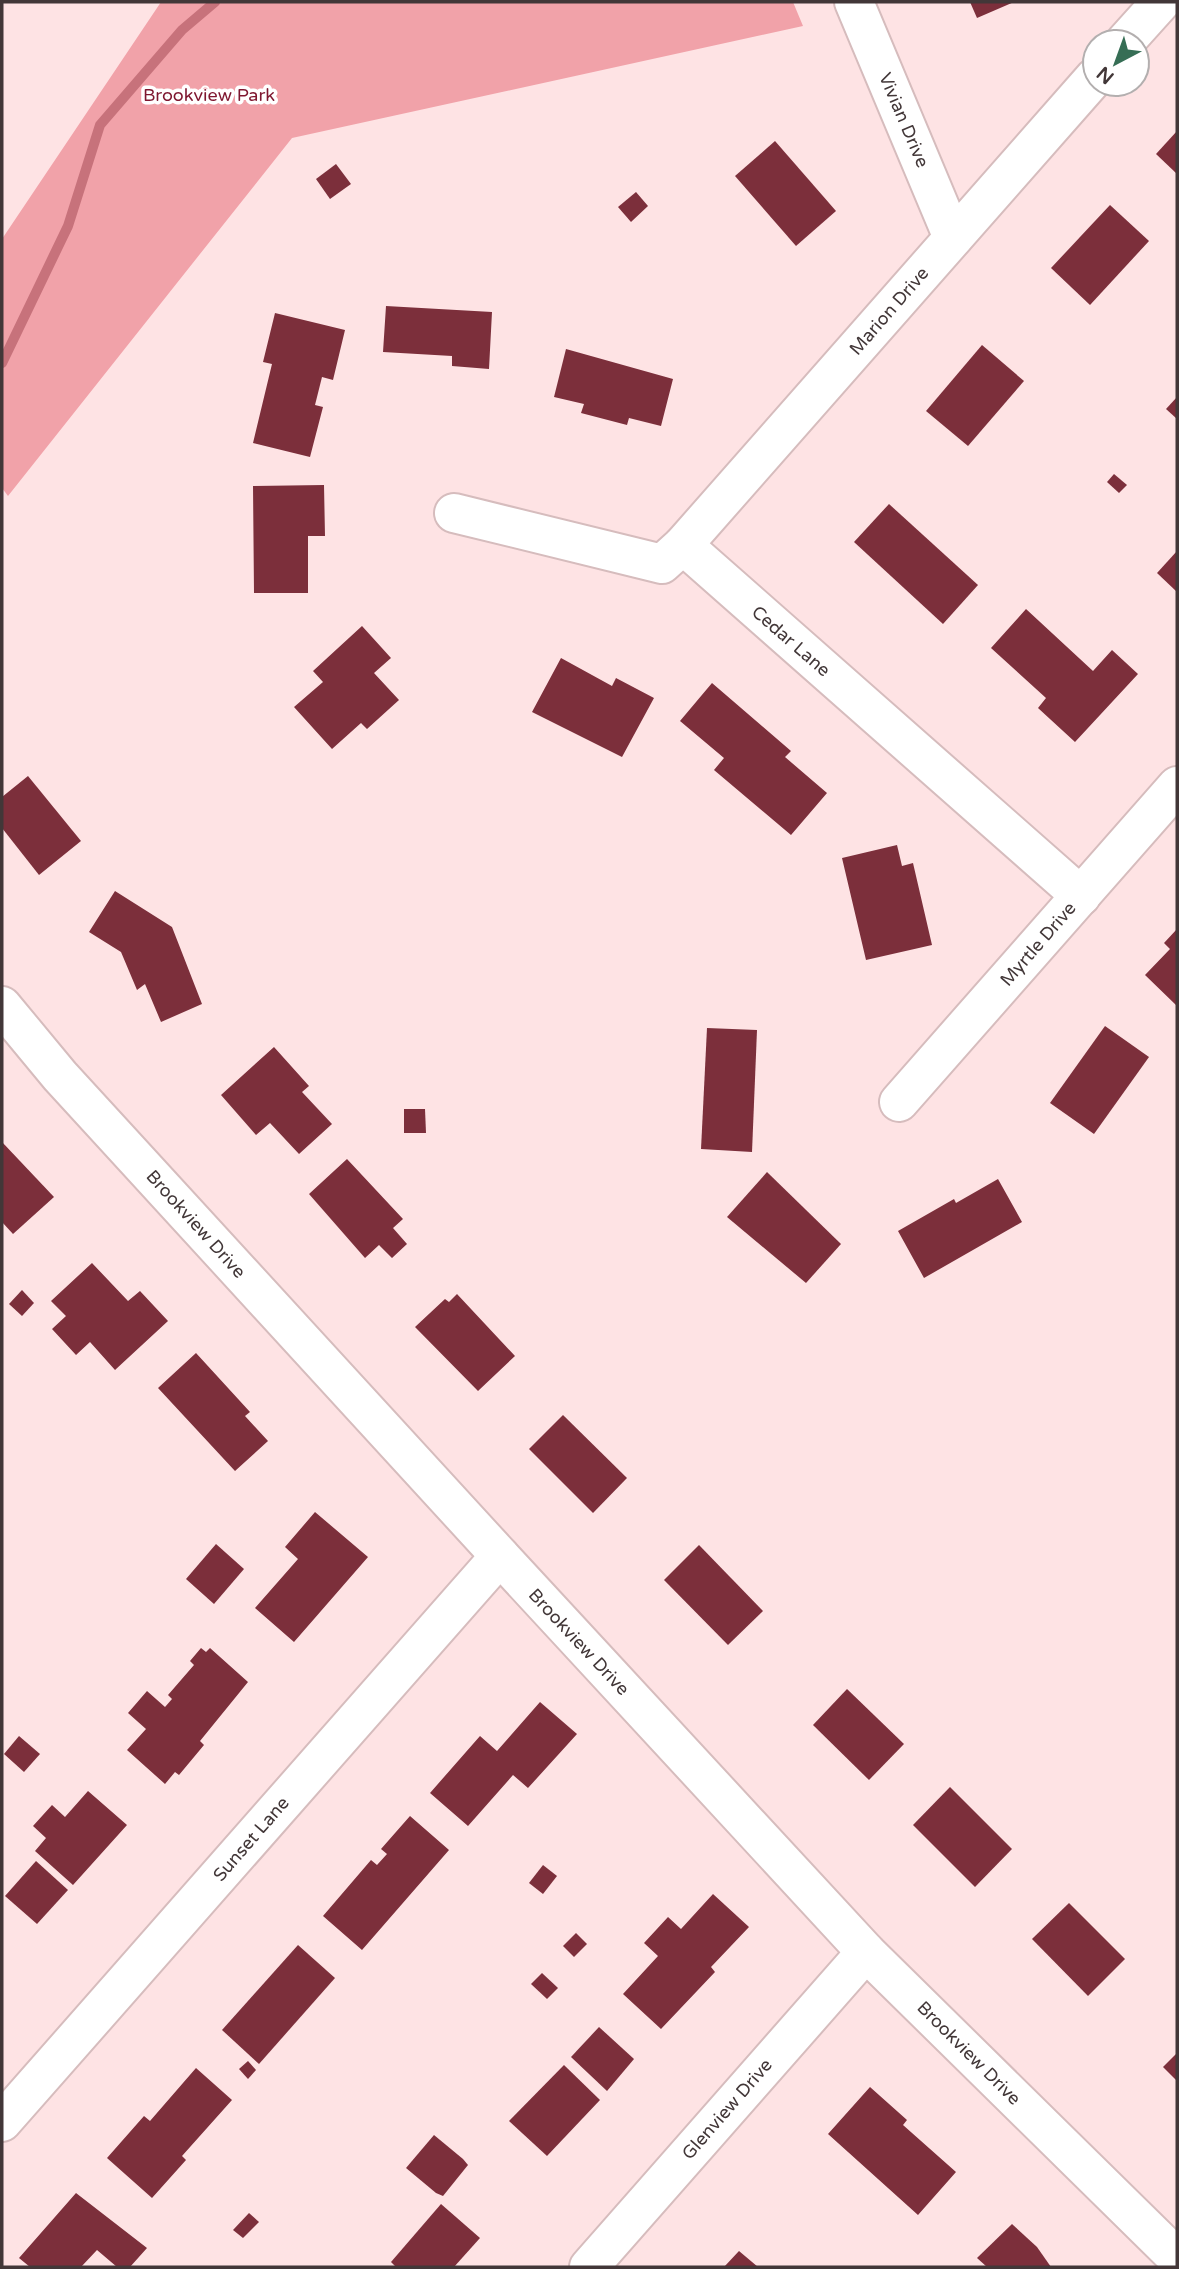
<svg xmlns="http://www.w3.org/2000/svg" width="1179" height="2269" font-family="'Varela Round',sans-serif">
<rect width="100%" height="100%" fill="#fee3e4"/>
<!-- green -->
<path fill="#f1a2a9" d="M161,2H793L803,26L292,138L8,496L2,488V239Z"/>
<g fill="none" stroke-linecap="round" stroke-linejoin="round">
<!-- stream -->
<path stroke="#c7727b" stroke-width="10" d="M2,363L68,226L100,125L182,30L215,2"/>
</g>
<!-- building -->
<g fill="#7c2f3b">
<path d="M970,2H1014L977,18Z"/>
<path d="M1177,131V174L1156,154Z"/>
<path d="M775,141L836,211L796,246L735,176Z"/>
<path d="M336,164L351,184L330,199L316,179Z"/>
<path d="M636,192L648,206L631,222L618,207Z"/>
<path d="M1110,205L1149,241L1090,305L1051,268Z"/>
<path d="M386,306L492,312L489,369L452,366V356L383,352Z"/>
<path d="M275,313L345,330L333,380L322,377L315,405L323,407L310,457L253,443L272,364L263,362Z"/>
<path d="M982,345L1024,381L968,446L926,411Z"/>
<path d="M566,349L673,379L661,426L629,418L627,425L581,413L584,404L554,397Z"/>
<path d="M1177,397V419L1166,409Z"/>
<path d="M1114,474L1127,485L1119,493L1107,482Z"/>
<path d="M324,485L325,536H308V593H254L253,486Z"/>
<path d="M889,504L978,585L943,624L854,542Z"/>
<path d="M1177,551V592L1157,573Z"/>
<path d="M1026,609L1093,671L1112,650L1138,674L1075,742L1038,708L1046,698L991,648Z"/>
<path d="M362,626L391,658L374,673L399,700L367,729L361,723L332,749L294,707L323,682L313,671Z"/>
<path d="M561,658L612,686L616,678L654,698L622,757L532,712Z"/>
<path d="M712,683L791,751L785,757L827,793L791,835L714,770L724,758L680,721Z"/>
<path d="M28,776L81,841L39,875L2,828V797Z"/>
<path d="M897,845L902,866L913,863L932,945L866,960L842,858Z"/>
<path d="M115,891L172,927L202,1004L161,1022L145,984L137,990L121,952L89,932Z"/>
<path d="M1177,929V1006L1145,975L1170,949L1164,943Z"/>
<path d="M1105,1026L1149,1057L1094,1134L1050,1103Z"/>
<path d="M707,1028L757,1030L752,1152L701,1149Z"/>
<path d="M274,1047L309,1086L302,1092L332,1124L299,1154L270,1123L256,1135L221,1095Z"/>
<path d="M404,1109H425L426,1133H404Z"/>
<path d="M2,1142L54,1197L13,1234L2,1222Z"/>
<path d="M347,1159L403,1219L393,1228L407,1244L392,1258L379,1245L365,1258L309,1194Z"/>
<path d="M767,1172L841,1244L806,1283L727,1217Z"/>
<path d="M998,1179L1022,1222L924,1278L898,1231L954,1199L956,1203Z"/>
<path d="M92,1263L128,1301L140,1291L168,1321L115,1370L90,1342L76,1355L52,1329L66,1316L51,1301Z"/>
<path d="M22,1290L34,1303L22,1316L9,1304Z"/>
<path d="M457,1294L515,1356L478,1391L415,1327L445,1299L449,1302Z"/>
<path d="M196,1353L250,1412L245,1416L268,1441L235,1471L158,1388Z"/>
<path d="M563,1415L627,1478L593,1513L529,1449Z"/>
<path d="M315,1512L368,1557L294,1642L255,1608L298,1559L285,1547Z"/>
<path d="M216,1544L244,1569L214,1604L186,1579Z"/>
<path d="M699,1545L763,1611L728,1645L664,1580Z"/>
<path d="M201,1648L206,1652L210,1648L248,1682L200,1741L204,1745L179,1775L175,1772L165,1784L127,1750L146,1729L128,1713L147,1691L165,1707L172,1699L168,1695L194,1665L190,1661Z"/>
<path d="M847,1689L904,1744L869,1780L813,1725Z"/>
<path d="M540,1702L577,1734L528,1788L513,1775L468,1826L430,1793L480,1736L497,1751Z"/>
<path d="M19,1736L40,1754L24,1772L4,1754Z"/>
<path d="M950,1787L1012,1849L975,1887L913,1825Z"/>
<path d="M88,1791L127,1825L73,1885L35,1851L46,1838L33,1826L52,1805L65,1817Z"/>
<path d="M410,1816L449,1850L362,1950L323,1916L371,1860L377,1865L387,1854L381,1849Z"/>
<path d="M36,1861L68,1890L37,1924L5,1896Z"/>
<path d="M543,1865L557,1876L543,1894L529,1883Z"/>
<path d="M713,1894L749,1927L711,1967L715,1972L661,2029L623,1994L658,1956L644,1943L668,1917L681,1929Z"/>
<path d="M1069,1903L1125,1959L1088,1996L1032,1939Z"/>
<path d="M576,1933L587,1944L574,1957L563,1946Z"/>
<path d="M298,1945L335,1978L259,2064L222,2030Z"/>
<path d="M542,1973L558,1988L547,1999L531,1984Z"/>
<path d="M599,2027L634,2059L607,2091L571,2057Z"/>
<path d="M1177,2053V2081L1163,2067Z"/>
<path d="M248,2061L256,2070L248,2079L239,2069Z"/>
<path d="M564,2065L600,2100L547,2156L509,2121Z"/>
<path d="M196,2068L232,2100L182,2156L186,2160L152,2198L107,2158L144,2116L150,2121Z"/>
<path d="M870,2087L907,2120L903,2125L956,2172L918,2215L828,2134Z"/>
<path d="M434,2135L463,2159L468,2165L443,2196L436,2193L406,2168Z"/>
<path d="M76,2193L147,2248L130,2267H117L97,2250L81,2267H30L19,2258Z"/>
<path d="M441,2204L480,2238L454,2267H396L391,2262Z"/>
<path d="M249,2213L259,2222L243,2238L233,2230Z"/>
<path d="M1012,2224L1037,2247L1051,2267H987L977,2258Z"/>
<path d="M739,2251L758,2267H724Z"/>
</g>
<g fill="none" stroke-linecap="round" stroke-linejoin="round">
<defs>
<g id="street">
<path d="M854,2L953,238"/>
<path d="M1125,42L1161,2"/>
<path d="M454,513L662,564L683,545L1095,77"/>
<path d="M683,545L1081,896"/>
<path d="M2,1006L60,1076L500,1556L866,1952L1177,2258"/>
<path d="M899,1102L1177,786"/>
<path d="M2,2122L500,1556"/>
<path d="M589,2267L866,1952"/>
</g>
</defs>
<!-- street casing -->
<use href="#street" stroke="#d6bcbd" stroke-width="42"/>
<!-- street -->
<use href="#street" stroke="#fff" stroke-width="38"/>
</g>
<g text-anchor="middle" dominant-baseline="central" stroke-width="7" stroke-linejoin="round" paint-order="stroke">
<!-- park labels -->
<g font-size="18" fill="#7e162f" stroke="#fff">
<text x="209" y="95">Brookview Park</text>
</g>
<!-- street labels -->
<g font-size="18" fill="#423738" stroke="#fff">
<text transform="translate(904 120) rotate(67)">Vivian Drive</text>
<text transform="translate(889 311) rotate(-49)">Marion Drive</text>
<text transform="translate(791 641) rotate(41)">Cedar Lane</text>
<text transform="translate(1038 944) rotate(-49)">Myrtle Drive</text>
<text transform="translate(196 1224) rotate(48)">Brookview Drive</text>
<text transform="translate(579 1642) rotate(47)">Brookview Drive</text>
<text transform="translate(251 1839) rotate(-49)">Sunset Lane</text>
<text transform="translate(969 2053) rotate(45)">Brookview Drive</text>
<text transform="translate(727 2109) rotate(-49)">Glenview Drive</text>
</g>
</g>
<!-- border -->
<rect width="1179" height="2269" fill="none" stroke="#423738" stroke-width="7"/>
<!-- north arrow -->
<g transform="translate(1116 63) rotate(221)"><circle r="33" fill="#ffffff" stroke="#b3afaf" stroke-width="2"/>
<path d="M0-5L12 26L0 18L-12 26Z" fill="#366e55"/>
<text y="-10" font-size="19" font-weight="bold" text-anchor="middle" fill="#423738">N</text>
</g>
</svg>
